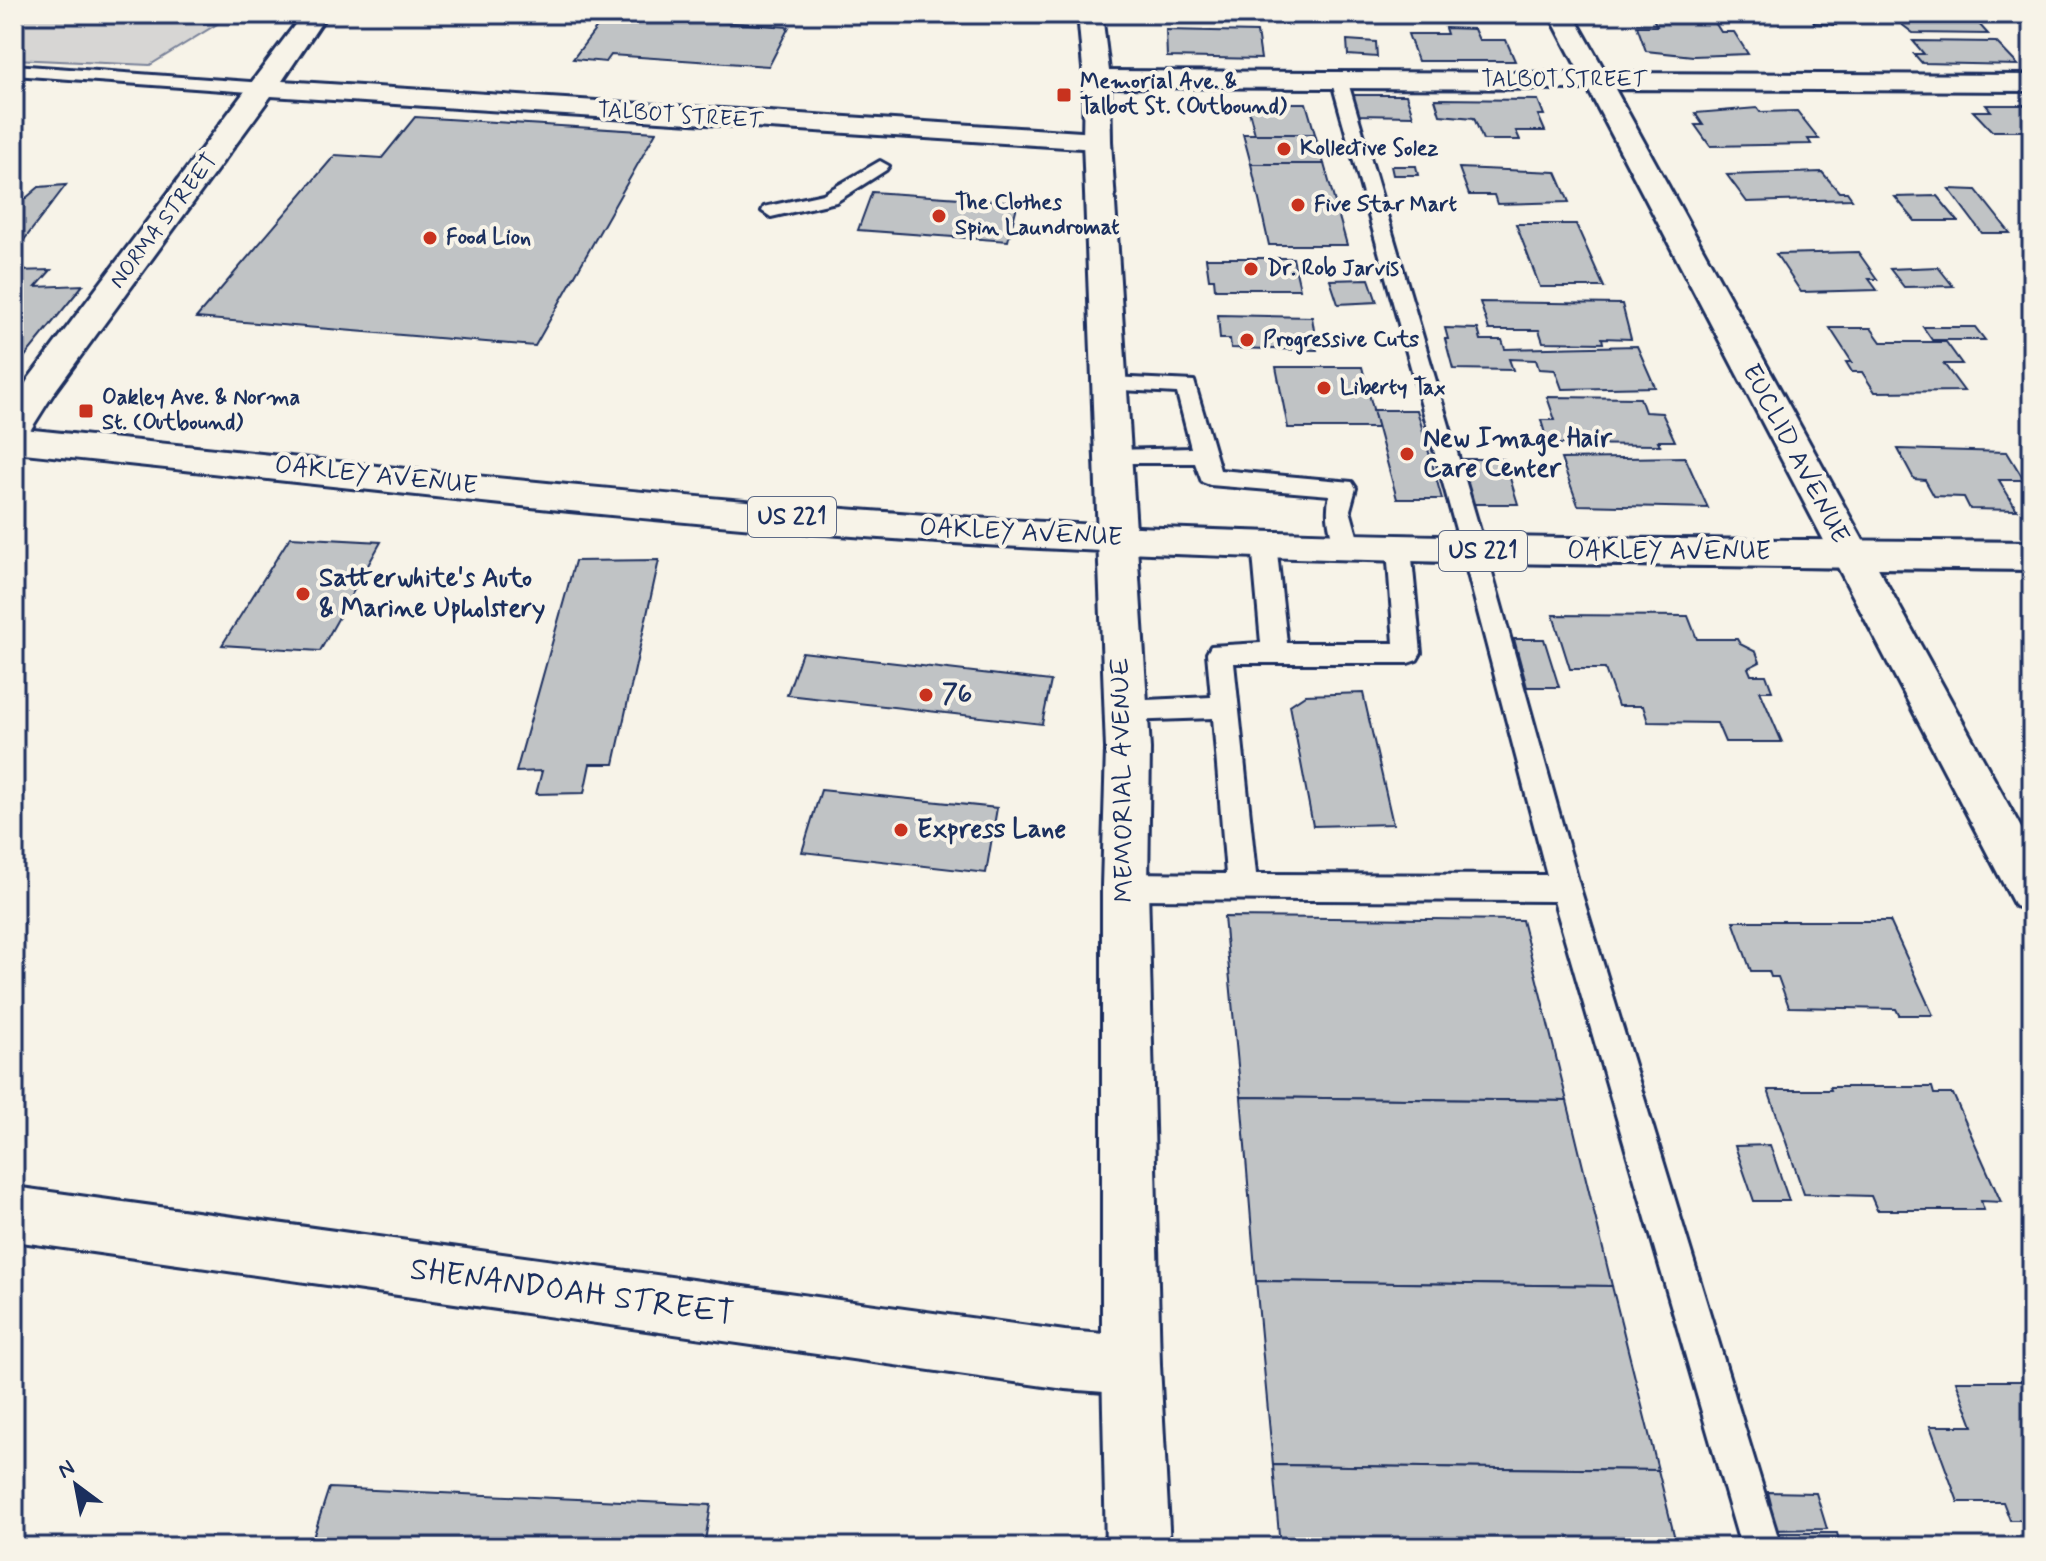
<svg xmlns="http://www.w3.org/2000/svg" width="2046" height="1561" font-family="Mynerve,sans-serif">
<rect width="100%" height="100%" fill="#f7f3e8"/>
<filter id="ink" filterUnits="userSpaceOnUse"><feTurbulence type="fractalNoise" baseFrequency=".0125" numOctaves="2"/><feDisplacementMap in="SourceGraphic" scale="16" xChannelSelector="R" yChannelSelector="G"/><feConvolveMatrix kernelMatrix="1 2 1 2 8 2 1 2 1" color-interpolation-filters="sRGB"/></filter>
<g filter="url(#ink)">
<!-- green -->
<path fill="#d7d6d4" stroke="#798299" stroke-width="2" d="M14,14L217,24L150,65L14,59Z"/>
<!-- building -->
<g fill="#c0c3c5" stroke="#1b2f5e" stroke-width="2">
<path d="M146,14H233L228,19Z"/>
<path d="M607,14L789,27L769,66L611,55L606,62L573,59Z"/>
<path d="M1812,14H1833L1836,25L1814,23Z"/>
<path d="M1888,14H1970L1988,34L1913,33Z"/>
<path d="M1653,19L1714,21L1721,32H1734L1748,54L1693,56L1646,51L1637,26H1657Z"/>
<path d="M1445,28L1474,29L1479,40H1506L1515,61H1418L1408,34H1447Z"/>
<path d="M1166,30L1257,32L1261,59L1167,57Z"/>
<path d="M1347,40L1376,42L1377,57L1348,55Z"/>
<path d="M1913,41L1996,42L2018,65L1922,63L1914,54H1924Z"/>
<path d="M1351,95H1406L1413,116L1356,115Z"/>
<path d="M1435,99L1538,100L1544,115H1538L1545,131H1516L1520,140H1483L1474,118L1440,115Z"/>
<path d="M1247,103H1306L1315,134H1255Z"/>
<path d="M1986,105H2032V131H1992L1973,111H1991Z"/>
<path d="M1757,108L1760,112L1797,111L1819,139H1808L1811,144L1710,146L1695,125H1703L1695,113Z"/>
<path d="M415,117L656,132L535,346L196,318L335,155L382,158Z"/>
<path d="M1243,134H1315L1324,164H1251Z"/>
<path d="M1251,164H1324L1347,245H1269Z"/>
<path d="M1391,166H1416L1418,175H1393Z"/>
<path d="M1459,168L1556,172L1569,202L1497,204L1494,195H1469Z"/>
<path d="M1822,172L1839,192H1847L1852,199L1747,202L1727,175Z"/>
<path d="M66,185L14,253V198H26L39,187Z"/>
<path d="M1949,189L1976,190L2010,233H1982Z"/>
<path d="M872,192L1018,202L1008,241L858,230Z"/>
<path d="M1937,196L1958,221H1915L1895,197Z"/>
<path d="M1516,224H1576L1604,287H1540Z"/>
<path d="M1858,252L1877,279H1869L1877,290L1801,292L1776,254Z"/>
<path d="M1206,258H1293L1300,289H1215L1214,279H1209Z"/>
<path d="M1938,267L1953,286L1904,287L1890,269Z"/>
<path d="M51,270L36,287L83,285L14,370V271Z"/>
<path d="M1369,279L1377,302L1338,304L1330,280Z"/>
<path d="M1480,302L1622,304L1631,339L1602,338L1603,343L1543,342L1539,330H1489Z"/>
<path d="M1218,315L1312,317L1317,350L1231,348L1230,339H1220Z"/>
<path d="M1923,327H1975L1985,340H1932Z"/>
<path d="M1445,328L1478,329L1481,340H1502L1505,349L1637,346L1655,387L1562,389L1555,370L1539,369L1536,360L1509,359L1513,370L1453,369L1445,339H1448Z"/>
<path d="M1830,328H1871L1881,342H1946L1962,364H1944L1964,391L1875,392L1862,372H1852L1846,362H1852Z"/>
<path d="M1276,367H1362L1378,428H1288Z"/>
<path d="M1547,397L1640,398L1645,412L1662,413L1675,441H1658L1660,445L1548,444L1541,420H1555Z"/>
<path d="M1373,410H1417L1442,499H1397Z"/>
<path d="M1898,449L2007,452L2024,480H1999L2017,510L1970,509L1964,497L1934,496L1925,480L1914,479Z"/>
<path d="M1685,457L1708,508L1578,505L1561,459Z"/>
<path d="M1455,459H1504L1518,504H1467Z"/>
<path d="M290,537L381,542L320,651L222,645Z"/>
<path d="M659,560L614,764H590L584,793L536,794L542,771L516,772L575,561Z"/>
<path d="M1553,615L1688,616L1697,639H1737L1740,644L1756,652L1760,662L1748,668L1751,675H1766L1772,691H1760L1782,742H1725L1717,723L1648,722L1643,706H1618L1605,669H1570Z"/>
<path d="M1514,639H1544L1559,687H1527Z"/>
<path d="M802,652L1051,681L1042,724L787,695Z"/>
<path d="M1363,693L1393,824L1313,826L1290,705L1305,695Z"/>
<path d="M821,790L997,808L986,873L802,852Z"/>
<path d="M1224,917L1522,920L1567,1101L1241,1097Z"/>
<path d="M1733,921H1890L1933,1015H1899L1896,1009L1789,1007L1778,977H1771L1769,971H1751Z"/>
<path d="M1830,1087H1932L1934,1094H1953L2001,1202L1981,1201L1984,1210H1877L1871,1196L1804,1194L1768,1090H1831Z"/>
<path d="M1241,1097L1567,1101L1612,1286L1256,1281Z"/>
<path d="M1770,1145L1789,1201H1754L1735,1146Z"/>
<path d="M1256,1281L1612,1286L1658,1470L1273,1465Z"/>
<path d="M1956,1381H2032V1520H2010L2003,1502H1958L1930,1426H1973Z"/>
<path d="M1273,1465L1658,1470L1677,1547H1280Z"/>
<path d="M329,1488L711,1505L704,1547H310Z"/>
<path d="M1768,1492L1816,1493L1827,1529L1770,1530L1762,1503L1771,1504Z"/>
<path d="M1767,1533H1837L1841,1547H1771Z"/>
</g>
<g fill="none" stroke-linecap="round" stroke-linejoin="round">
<defs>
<g id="lane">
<path d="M14,65L264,83L272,88L264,93L14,75Z"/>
<path d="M1339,74L1347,79L1486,551L1580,888L1781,1547H1741L1554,901L1125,899L1115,895L1110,886L1115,877L1125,873L1226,874L1213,718L1125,721L1115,718L1112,711L1115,704L1125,701L1211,697L1207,653L1211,646L1261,643L1252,543L1255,537H1273L1276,543L1287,643H1394L1387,548L1390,542H1408L1411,548L1421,653L1417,660L1408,663H1234L1256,874L1547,875L1462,551L1331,79Z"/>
<path d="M880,161L889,166L886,170L836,202L771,217L762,211L764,207L823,194Z"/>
<path d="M1111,377L1194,381L1220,470L1352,482L1356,488L1350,510L1360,546L1357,552H1339C1329,535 1325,513 1330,495L1210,485L1202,482L1195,463H1107L1104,458L1107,453L1115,450L1191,448L1177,393L1103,389L1100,384L1103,379Z"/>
</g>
<g id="street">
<path d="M303,14H327L282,81L1097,133L1107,135L1111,141L1107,147L1097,149L271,96L55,391L26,437L14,440V402L29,378Z"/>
<path d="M1549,14H1573L1606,73L2032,75V91L1615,89L2032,848V912L2015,906L1588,89L1097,87L1088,85L1084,79L1088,73L1097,71L1580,73Z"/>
<path d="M14,1187L1065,1331L1131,1336L1152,1344L1160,1365L1152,1386L1131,1394L1065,1389L14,1241Z"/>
</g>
<path id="secondary" d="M1078,14H1102L1110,79L1111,141L1150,749L1148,886L1160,1365L1170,1547H1106L1102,1365V886L1106,749L1083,141L1084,79Z"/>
<path id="primary" d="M14,428C334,461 654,498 975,518C1327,541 1680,538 2032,542V570C1683,565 1334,565 985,545C661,526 337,485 14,452Z"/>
</defs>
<!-- lane casing -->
<use href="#lane" stroke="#1b2f5e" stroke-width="6"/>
<!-- street casing -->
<use href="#street" stroke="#1b2f5e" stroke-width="6"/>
<!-- secondary casing -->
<use href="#secondary" stroke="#1b2f5e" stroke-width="6"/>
<!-- primary casing -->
<use href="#primary" stroke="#1b2f5e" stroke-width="6"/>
<!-- lane -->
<use href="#lane" fill="#f7f3e8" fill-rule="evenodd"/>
<!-- street -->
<use href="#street" fill="#f7f3e8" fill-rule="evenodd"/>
<!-- secondary -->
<use href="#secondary" fill="#f7f3e8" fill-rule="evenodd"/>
<!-- primary -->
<use href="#primary" fill="#f7f3e8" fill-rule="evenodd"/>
</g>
</g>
<!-- markers -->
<g fill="#c8321e" stroke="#f7f3e8" stroke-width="3">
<rect x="1056" y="87" width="16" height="16" rx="4"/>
<circle cx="1284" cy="149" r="8"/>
<circle cx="1298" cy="205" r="8"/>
<circle cx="939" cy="216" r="8"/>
<circle cx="430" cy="238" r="8"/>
<circle cx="1251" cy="269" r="8"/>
<circle cx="1247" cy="340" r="8"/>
<circle cx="1324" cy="388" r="8"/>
<rect x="78" y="403" width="16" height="16" rx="4"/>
<circle cx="1407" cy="454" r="8"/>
<circle cx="303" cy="594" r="8"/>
<circle cx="926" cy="695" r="8"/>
<circle cx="901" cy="830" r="8"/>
</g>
<g text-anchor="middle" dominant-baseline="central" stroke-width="8" stroke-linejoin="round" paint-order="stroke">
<!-- far-street labels -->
<g font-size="22" fill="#1b2f5e" stroke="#f7f3e8">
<text x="1564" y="80">TALBOT STREET</text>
<text transform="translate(680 116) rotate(4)">TALBOT STREET</text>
<text transform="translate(164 221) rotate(-53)">NORMA STREET</text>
</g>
<!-- far-poi labels -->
<g font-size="22" font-weight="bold" fill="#1b2f5e" stroke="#f7f3e8" text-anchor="start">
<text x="1080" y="82">Memorial Ave. &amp;<tspan x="1080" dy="25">Talbot St. (Outbound)</tspan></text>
<text x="1300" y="149">Kollective Solez</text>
<text x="955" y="203">The Clothes<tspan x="955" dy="25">Spin Laundromat</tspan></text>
<text x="1314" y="205">Five Star Mart</text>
<text x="446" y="238">Food Lion</text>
<text x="1267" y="269">Dr. Rob Jarvis</text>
<text x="1263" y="340">Progressive Cuts</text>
<text x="1340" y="388">Liberty Tax</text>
<text x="102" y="398">Oakley Ave. &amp; Norma<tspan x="102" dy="25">St. (Outbound)</tspan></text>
</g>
<!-- shield labels -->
<g fill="#f7f3e8" stroke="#5d6a87" stroke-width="2">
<rect x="748" y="497" width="88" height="40" rx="6"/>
<rect x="1439" y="531" width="88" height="40" rx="6"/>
</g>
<g font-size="24" font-weight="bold" fill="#1b2f5e">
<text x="792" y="517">US 221</text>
<text x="1483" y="551">US 221</text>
</g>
<!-- poi labels -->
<g font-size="26" font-weight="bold" fill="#1b2f5e" stroke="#f7f3e8" text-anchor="start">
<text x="1423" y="439">New Image Hair<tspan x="1423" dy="30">Care Center</tspan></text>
<text x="319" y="579">Satterwhite's Auto<tspan x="319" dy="30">&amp; Marine Upholstery</tspan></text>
<text x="942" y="695">76</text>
<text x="917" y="830">Express Lane</text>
</g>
<!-- street labels -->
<g font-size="26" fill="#1b2f5e" stroke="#f7f3e8">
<text transform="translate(1795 454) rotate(62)">EUCLID AVENUE</text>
<text transform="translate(376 476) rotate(6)">OAKLEY AVENUE</text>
<text transform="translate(1021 533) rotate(3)">OAKLEY AVENUE</text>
<text x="1669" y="552">OAKLEY AVENUE</text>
<text transform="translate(1123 780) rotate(-91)">MEMORIAL AVENUE</text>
</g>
<!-- near-street labels -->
<g font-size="32" fill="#1b2f5e" stroke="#f7f3e8">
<text transform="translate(572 1292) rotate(8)">SHENANDOAH STREET</text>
</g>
</g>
<!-- margin -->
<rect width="2046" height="1561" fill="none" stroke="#f7f3e8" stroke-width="48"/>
<rect x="24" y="24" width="1998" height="1513" fill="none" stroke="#1b2f5e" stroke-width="3" filter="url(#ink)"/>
<!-- north arrow -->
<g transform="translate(76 1485) rotate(328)" stroke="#f7f3e8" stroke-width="6" paint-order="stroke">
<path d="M0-6L14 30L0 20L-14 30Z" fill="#1b2f5e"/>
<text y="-12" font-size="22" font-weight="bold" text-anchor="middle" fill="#1b2f5e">N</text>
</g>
</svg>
